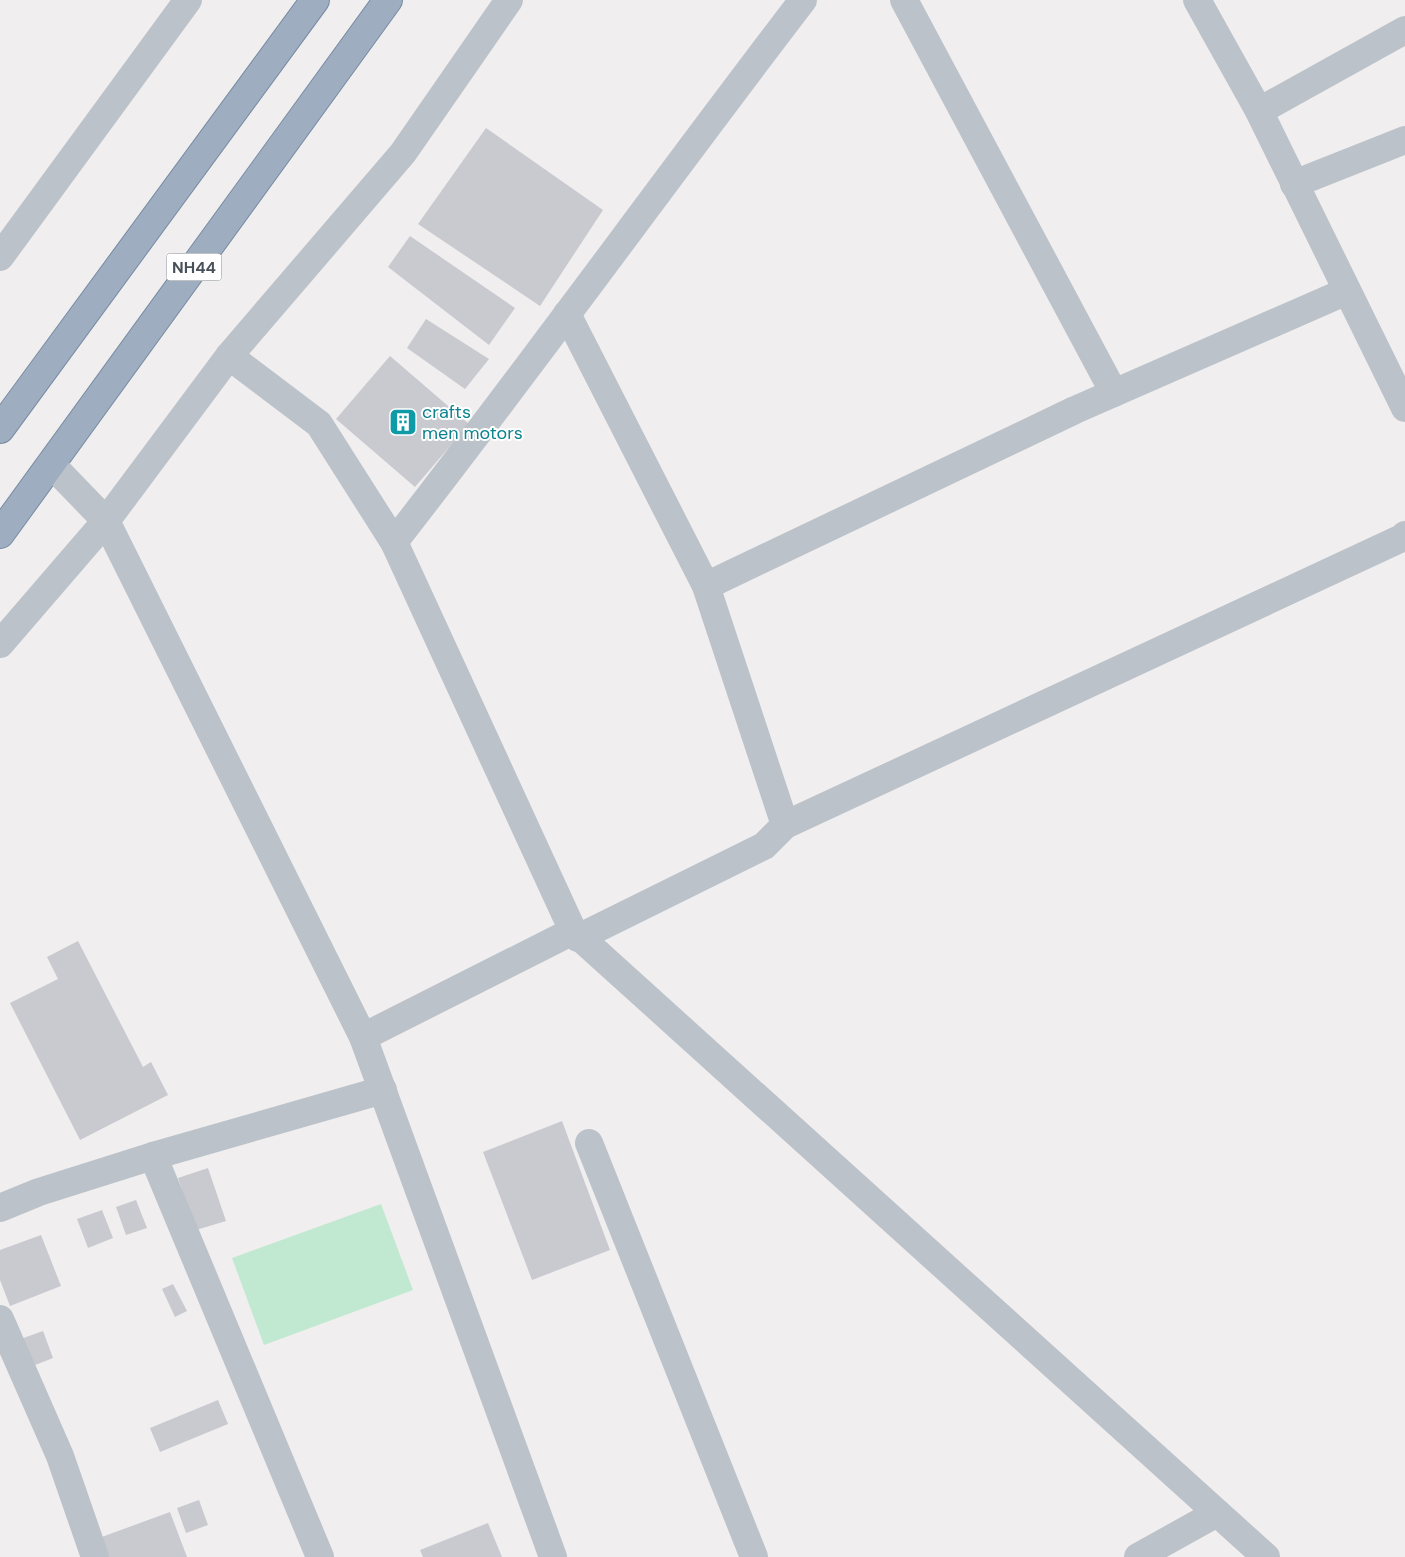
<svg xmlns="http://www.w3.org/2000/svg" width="1405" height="1557" font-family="'DM Sans',sans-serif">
<rect width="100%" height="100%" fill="#f0eeee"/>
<!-- green -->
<path fill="#c1e9d1" d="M381,1204L413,1290L264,1345L232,1258Z"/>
<!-- building -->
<g fill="#c9cad0">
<path d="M486,128L603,210L540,306L418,224Z"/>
<path d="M410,236L515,308L489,345L388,267Z"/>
<path d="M426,319L489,359L465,389L407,348Z"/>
<path d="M390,356L469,424L415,487L336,419Z"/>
<path d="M78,941L143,1067L151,1062L168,1095L80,1140L10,1003L58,979L47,957Z"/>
<path d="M562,1121L610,1250L532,1280L483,1152Z"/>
<path d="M208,1168L226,1221L196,1230L178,1178Z"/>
<path d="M136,1200L147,1228L126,1235L116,1207Z"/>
<path d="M102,1210L113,1238L88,1248L77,1219Z"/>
<path d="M41,1235L61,1286L10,1306L0,1280V1250Z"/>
<path d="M173,1284L187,1311L175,1317L162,1289Z"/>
<path d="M43,1331L53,1358L25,1369L15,1341Z"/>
<path d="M218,1400L228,1424L160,1452L150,1428Z"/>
<path d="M199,1500L208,1525L186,1533L177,1508Z"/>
<path d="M170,1512L187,1557H106L99,1538Z"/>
<path d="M488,1523L502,1557H423L420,1550Z"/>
</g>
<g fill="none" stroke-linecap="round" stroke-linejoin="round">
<defs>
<g id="trunk">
<path d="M0,429L315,0"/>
<path d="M0,534L388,0"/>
</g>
</defs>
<!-- trunk casing -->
<use href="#trunk" stroke="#778ba3" stroke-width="30"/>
<!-- minor -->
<g stroke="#bbc2c9" stroke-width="28">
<path d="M904,0L1114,393"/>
<path d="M1197,0L1259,111L1405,408"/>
<path d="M1259,111L1405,30"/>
<path d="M1294,184L1405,140"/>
<path d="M567,314L706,586L785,825"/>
<path d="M229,356L319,424L394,542"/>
<path d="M51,464L106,521L363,1037L573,931L394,542C533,364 665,180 803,0"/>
<path d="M706,586L1075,410L1347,291"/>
<path d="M578,938L764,846L785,825L1402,538L1405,535"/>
<path d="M363,1037L553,1557"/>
<path d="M589,1143L754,1557"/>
<path d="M153,1156L320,1557"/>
<path d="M0,1208L39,1192L153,1156L383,1090"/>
<path d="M0,1319L60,1456L95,1557"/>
<path d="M1138,1557L1217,1513"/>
</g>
<!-- tertiary -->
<g stroke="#bbc2c9" stroke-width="28">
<path d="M0,257L188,0"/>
<path d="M0,644L106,521L229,356L403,153L509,0"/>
<path d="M573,931L1266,1557"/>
</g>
<!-- trunk -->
<use href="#trunk" stroke="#9eaec0" stroke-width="28"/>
</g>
<!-- icons -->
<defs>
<symbol id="building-square" viewBox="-11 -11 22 22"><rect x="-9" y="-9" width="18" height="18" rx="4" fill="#0f9aa8" stroke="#fff"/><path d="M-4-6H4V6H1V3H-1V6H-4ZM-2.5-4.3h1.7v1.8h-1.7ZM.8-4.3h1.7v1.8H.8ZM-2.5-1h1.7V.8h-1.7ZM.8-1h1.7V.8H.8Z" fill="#fff"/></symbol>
</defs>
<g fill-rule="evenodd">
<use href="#building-square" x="387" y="406" width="32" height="32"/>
</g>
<g text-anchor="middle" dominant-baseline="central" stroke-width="4" stroke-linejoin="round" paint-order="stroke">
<!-- shield labels -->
<rect fill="#fff" stroke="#7f858b" stroke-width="1" x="166.5" y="253.5" width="55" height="27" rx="4"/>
<g font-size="16" font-weight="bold" fill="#485159">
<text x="194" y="267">NH44</text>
</g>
<!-- culture labels -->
<g font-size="18" fill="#0d838f" stroke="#fff" text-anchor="start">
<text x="422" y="412">crafts<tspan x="422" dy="21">men motors</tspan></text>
</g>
</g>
</svg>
